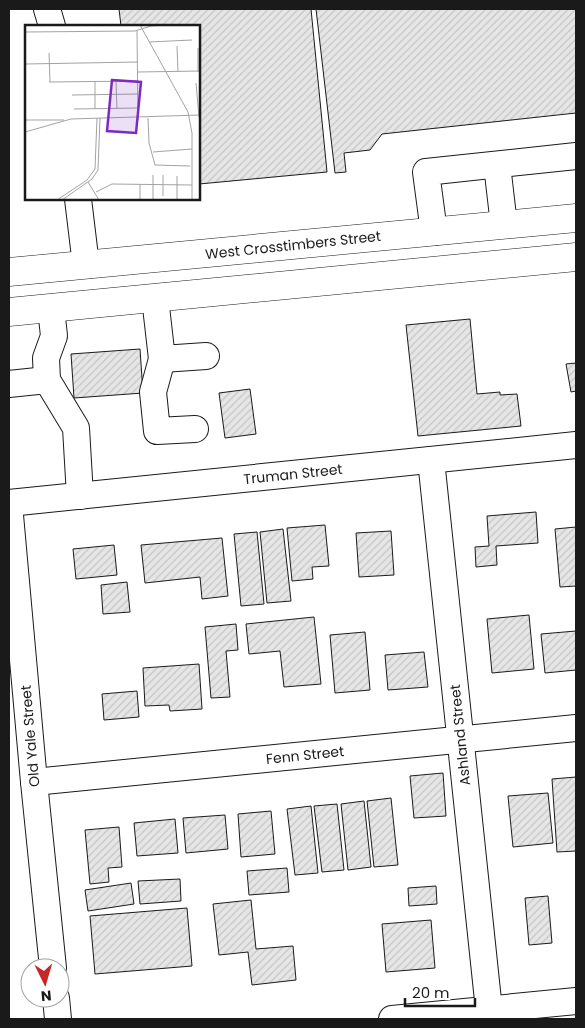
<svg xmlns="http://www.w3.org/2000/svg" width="585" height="1028" font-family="Poppins,sans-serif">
<defs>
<pattern id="building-hatch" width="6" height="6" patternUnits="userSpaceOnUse" patternTransform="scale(1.25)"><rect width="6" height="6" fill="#e6e6e6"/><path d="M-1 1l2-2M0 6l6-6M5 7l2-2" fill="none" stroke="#c5c5c5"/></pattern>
</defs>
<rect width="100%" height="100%" fill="#fff"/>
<!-- building -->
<g fill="url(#building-hatch)" stroke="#1a1a1a">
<path d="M119,9H311L327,172L199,184V26H121Z"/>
<path d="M316,9H576V113L382,134L370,150L344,153L346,172L335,173Z"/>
<path d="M470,319L477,394L500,392V395L517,394L521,426L418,436L406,325Z"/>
<path d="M140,349L143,393L74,398L71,354Z"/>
<path d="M576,363V391L571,392L566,364Z"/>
<path d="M250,389L256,434L225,438L219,393Z"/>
<path d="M536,512L538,543L496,546L497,565L476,567L475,547L489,546L487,516Z"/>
<path d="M325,525L329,566L312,567L313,579L292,581L287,528Z"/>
<path d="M576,527V586L560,587L555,529Z"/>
<path d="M283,529L291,601L267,603L260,532Z"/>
<path d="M391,531L394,575L359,577L356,533Z"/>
<path d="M257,532L264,604L241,606L234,534Z"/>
<path d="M222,538L228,596L202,599L200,577L145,583L141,545Z"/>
<path d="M114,545L117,575L76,579L73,549Z"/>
<path d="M127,582L130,612L103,614L101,585Z"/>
<path d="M529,615L534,669L492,673L487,619Z"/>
<path d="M314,617L321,684L284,687L280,651L249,654L246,624Z"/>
<path d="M236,624L238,650L226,651L230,697L211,698L205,627Z"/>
<path d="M576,631V670L545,673L541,634Z"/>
<path d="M365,632L370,690L335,693L330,635Z"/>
<path d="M424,652L428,687L388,690L385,655Z"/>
<path d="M199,664L202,709L170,711L169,705L145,706L143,668Z"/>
<path d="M137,691L139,717L104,720L102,694Z"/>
<path d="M443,773L446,816L414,818L410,776Z"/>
<path d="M576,777V851L557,852L552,779Z"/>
<path d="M548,793L553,843L513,847L508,796Z"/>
<path d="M391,798L398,865L374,867L367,801Z"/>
<path d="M364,801L371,867L348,870L341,804Z"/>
<path d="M337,804L344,870L322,872L314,806Z"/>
<path d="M311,806L318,873L295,875L287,809Z"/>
<path d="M271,811L275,854L241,857L238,814Z"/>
<path d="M225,815L228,849L186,853L183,818Z"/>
<path d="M175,819L178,853L137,856L134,823Z"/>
<path d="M119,827L122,867L108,868L109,882L90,884L85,830Z"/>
<path d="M287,868L289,892L249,895L247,871Z"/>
<path d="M180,879L181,901L140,904L138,881Z"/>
<path d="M131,883L134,904L88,911L85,890Z"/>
<path d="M436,886L437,904L409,906L408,888Z"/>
<path d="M548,896L552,943L529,945L525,898Z"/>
<path d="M251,900L256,949L293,946L296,980L252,985L248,952L219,955L213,904Z"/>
<path d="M187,908L192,966L95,974L90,916Z"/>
<path d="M431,920L435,968L386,972L382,924Z"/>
</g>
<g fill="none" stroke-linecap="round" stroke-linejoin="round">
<defs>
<g id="minor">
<path d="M47,9L52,26"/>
<path d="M497,165L504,225"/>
<path d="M78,199L86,265"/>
<path d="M434,232L426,172L576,156"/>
<path d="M155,298L162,359L206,356"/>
<path d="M162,359L153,392L157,431L195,429"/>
<path d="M47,380L46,358L54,336L51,308"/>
<path d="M9,384L47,380L76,428L80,496"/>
<path d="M431,460L489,1010"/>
<path d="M9,503L576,445"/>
<path d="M9,504L34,782L53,968"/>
<path d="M34,782L576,728"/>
<path d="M56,998L58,1019"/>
<path d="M392,1019L576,1001"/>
</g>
<g id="major">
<path d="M9,272L576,218"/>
<path d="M9,312L576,257"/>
</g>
</defs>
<!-- minor casing -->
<use href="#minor" stroke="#1a1a1a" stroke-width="28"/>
<!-- major casing -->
<use href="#major" stroke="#1a1a1a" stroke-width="29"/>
<!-- minor -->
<use href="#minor" stroke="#fff" stroke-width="26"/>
<!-- major -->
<use href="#major" stroke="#fff" stroke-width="28"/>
</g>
<g text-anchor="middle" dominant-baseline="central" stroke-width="4" stroke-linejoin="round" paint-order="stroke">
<!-- street labels -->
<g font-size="14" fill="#1a1a1a" stroke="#fff">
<text transform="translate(293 245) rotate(-6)">West Crosstimbers Street</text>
<text transform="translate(293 474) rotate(-6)">Truman Street</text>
<text transform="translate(460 735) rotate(-96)">Ashland Street</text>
<text transform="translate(30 736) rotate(-95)">Old Yale Street</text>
<text transform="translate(305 755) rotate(-6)">Fenn Street</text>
</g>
</g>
<!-- overview -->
<g transform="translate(25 25)">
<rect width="175" height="175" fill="#fff"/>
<path fill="none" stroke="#a3a3a3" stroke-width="1" d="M115,0L163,87L167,108V175M112,6L113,95M0,7L110,6L126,1L144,0M124,17L167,15M152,21L153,47M173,23V47M24,28L25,57M0,39L113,37M113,47L175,46M70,56V84M91,56L92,84M24,57L113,56M171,58L174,92M47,70L113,69M49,84L113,83M123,93L124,118L130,140L165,141M0,95H39M0,107L46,94L175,90M128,127L167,124M128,150V175M152,151V175M63,157L74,175M115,159V175M71,167L87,159L167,160M138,171V150M32,175L62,155L70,144L72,93M37,175L67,154L73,145L75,93"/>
<path fill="#7b2cbf" fill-opacity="0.15" stroke="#7b2cbf" stroke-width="2.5" d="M87,55L116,57L111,108L82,106Z"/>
<rect width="175" height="175" fill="none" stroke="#1a1a1a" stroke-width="2.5"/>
</g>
<!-- border -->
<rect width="585" height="1028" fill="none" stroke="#1a1a1a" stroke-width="20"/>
<!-- north arrow -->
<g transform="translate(45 983) rotate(175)"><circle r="24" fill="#ffffff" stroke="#a3a3a3"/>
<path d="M0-4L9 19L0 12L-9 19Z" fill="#c62828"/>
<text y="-8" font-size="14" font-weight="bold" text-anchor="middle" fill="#1a1a1a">N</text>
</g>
<!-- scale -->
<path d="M405 998v8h70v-8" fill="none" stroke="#1a1a1a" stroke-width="2.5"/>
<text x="412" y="998" font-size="15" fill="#1a1a1a" stroke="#ffffff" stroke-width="4" paint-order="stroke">20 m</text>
</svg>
